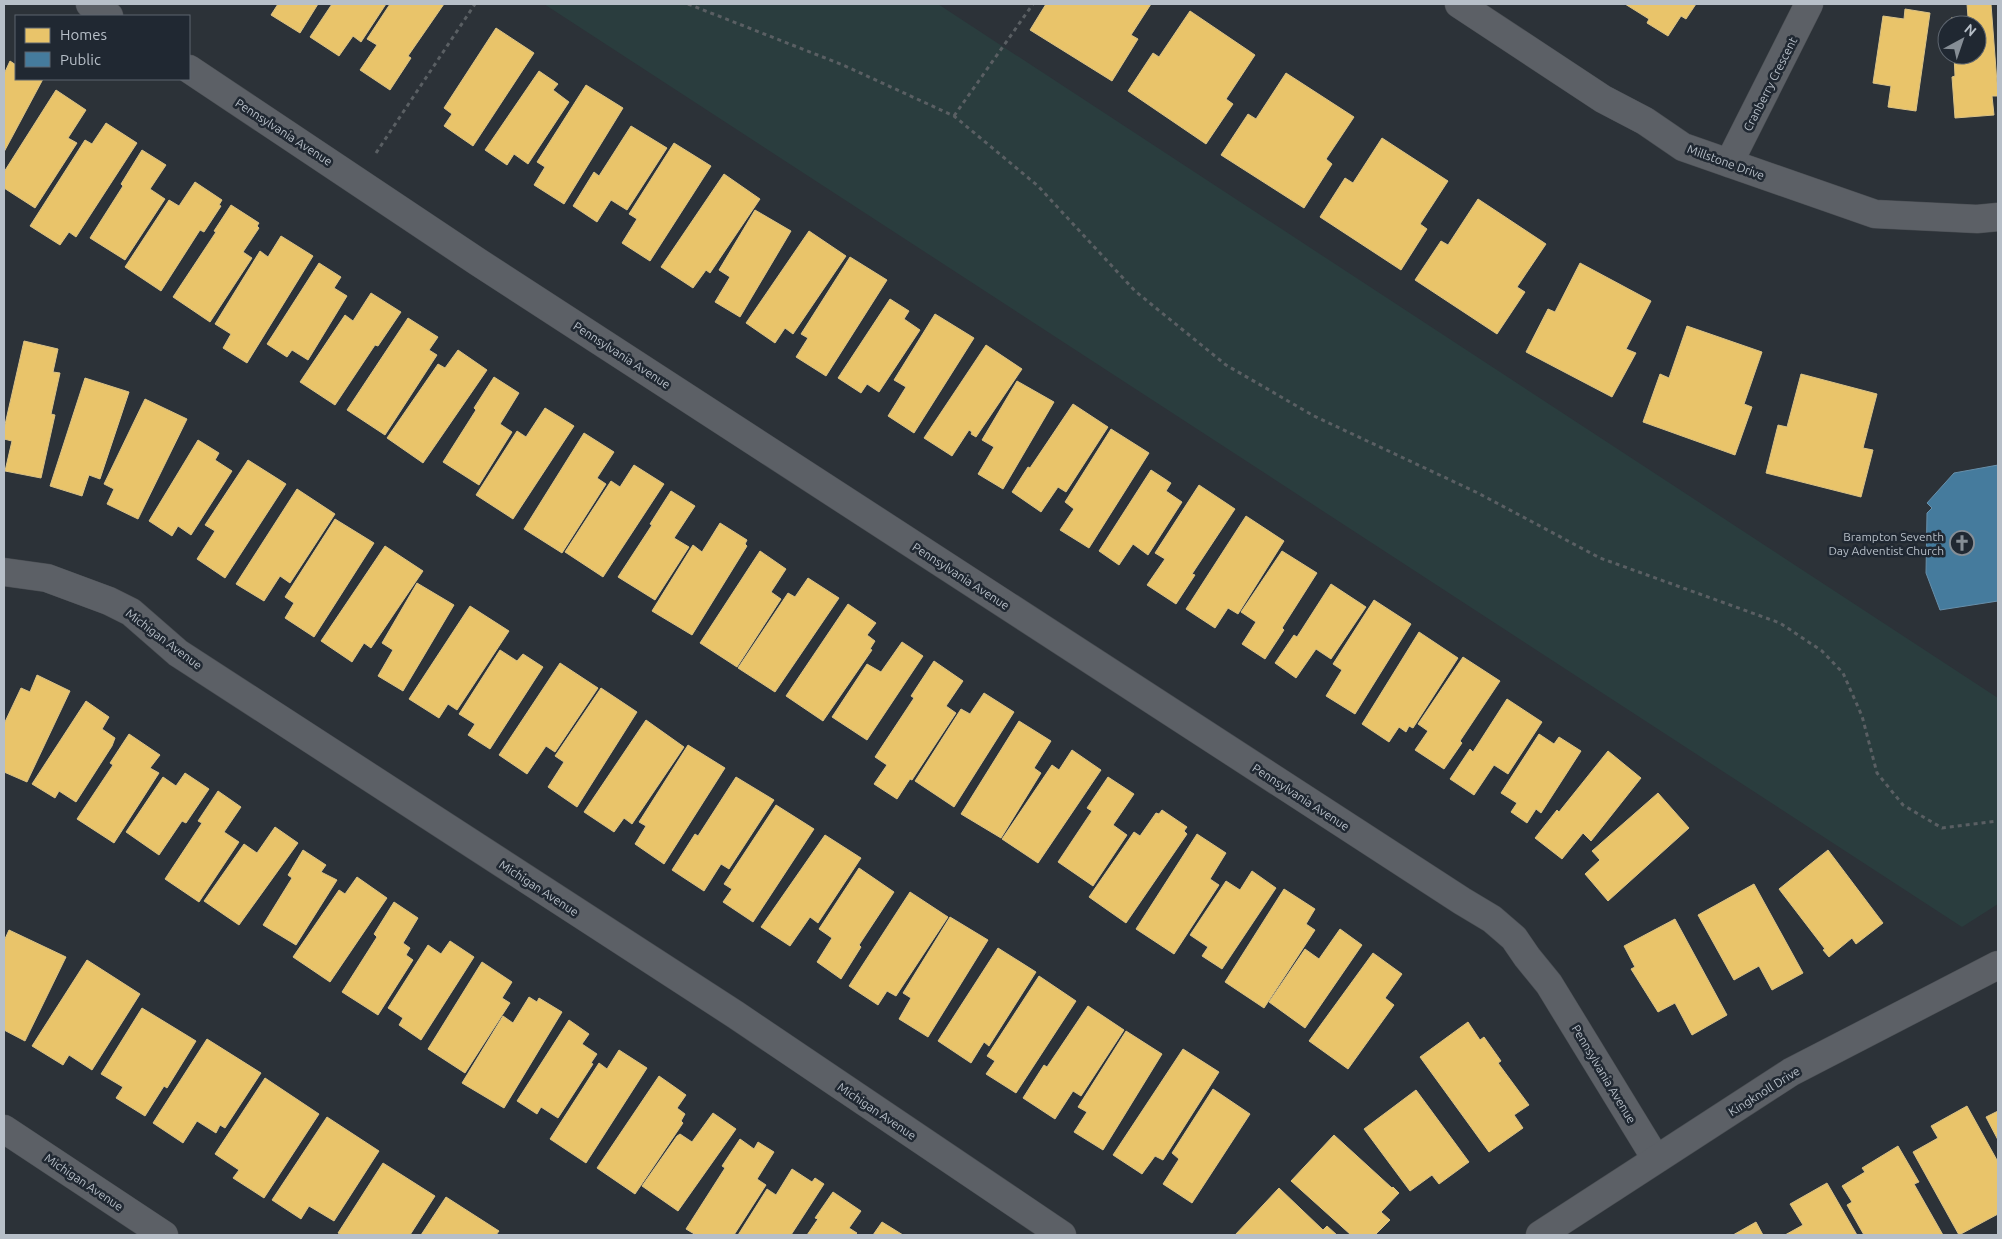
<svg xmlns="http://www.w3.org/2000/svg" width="2002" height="1239" font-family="Ubuntu,sans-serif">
<rect width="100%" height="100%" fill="#2c3238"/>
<!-- green -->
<path fill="#2a3d3e" d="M544,4H938L1998,698V904L1962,927Z"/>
<!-- homes -->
<g fill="#e9c46a" stroke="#dac286">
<path d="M278,4H318L300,33L271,15Z"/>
<path d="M332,4H386L361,42L353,36L339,56L310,37Z"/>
<path d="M390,4H444L408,56L411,58L390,90L360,70L377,45L367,39Z"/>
<path d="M1046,4H1151L1131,35L1138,39L1112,81L1030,30Z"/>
<path d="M1625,4H1696L1686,19L1681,16L1668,36L1647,23L1649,19Z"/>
<path d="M1967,4H1991L1998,96H1992L1994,115L1955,118L1952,77L1955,76L1954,55H1977V25H1952L1951,18L1968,17Z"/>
<path d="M1905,9L1930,13L1916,111L1888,107L1891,86L1873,83L1883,16L1904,19Z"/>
<path d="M1190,11L1255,55L1226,99L1233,104L1206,144L1128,91L1153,53L1159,57Z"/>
<path d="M496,28L534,53L473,146L444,126L452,114L444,108Z"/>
<path d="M10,61L16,65V79H43L4,152V74Z"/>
<path d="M539,71L558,84L553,90L569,102L528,164L514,154L507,165L485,150Z"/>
<path d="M1286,73L1354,117L1326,159L1332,164L1304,208L1221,155L1248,114L1256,119Z"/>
<path d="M586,85L623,108L564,204L534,185L545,167L537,162Z"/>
<path d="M56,90L86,110L68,138L77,143L35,208L4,188V172Z"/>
<path d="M106,123L137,143L76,237L69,232L60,245L30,226L85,140L92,144Z"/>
<path d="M631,126L667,148L627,210L611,200L597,222L573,206L594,172L599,176Z"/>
<path d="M1382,138L1448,181L1420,224L1427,229L1401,270L1320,217L1345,178L1353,183Z"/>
<path d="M674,143L711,166L650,261L622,243L637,219L629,214Z"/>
<path d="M142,150L166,165L150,189L165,199L125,260L90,238L123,186L121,184Z"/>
<path d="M724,174L760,199L710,273L706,270L693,288L661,267Z"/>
<path d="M195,182L222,200L219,205L221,206L204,232L200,230L161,291L125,267L169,200L179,206Z"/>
<path d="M1478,199L1546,244L1517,287L1525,292L1497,334L1415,280L1441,241L1448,245Z"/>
<path d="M231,205L259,223L257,226L259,228L243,252L252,258L210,322L173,297L216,232L214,231Z"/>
<path d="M755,210L791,231L740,317L715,302L730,277L719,270Z"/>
<path d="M809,231L846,256L793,334L785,328L775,343L746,323Z"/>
<path d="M281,236L313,256L247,363L223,348L231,334L215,324L260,251L268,257Z"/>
<path d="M850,257L887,280L826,376L796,357L808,338L801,334Z"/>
<path d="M319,263L341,277L334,288L347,296L308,360L292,350L287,357L267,344Z"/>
<path d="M1580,263L1651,301L1626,349L1636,353L1612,397L1526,352L1548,309L1555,312Z"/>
<path d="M371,293L401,312L378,346L375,345L335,405L300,382L345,315L353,321Z"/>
<path d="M890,299L909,311L904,319L920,330L879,392L867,384L861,393L838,378Z"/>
<path d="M935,314L974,338L914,433L888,416L906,387L894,380Z"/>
<path d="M408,318L438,337L429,350L437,355L385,435L347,410Z"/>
<path d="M1687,326L1762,352L1744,404L1752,407L1735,455L1643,422L1660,374L1669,378Z"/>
<path d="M24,341L58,349L53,372L60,373L51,414L55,415L41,478L5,471L12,441L4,439V429Z"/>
<path d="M986,345L1022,369L976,437L971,434L972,432L969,430L952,456L924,438Z"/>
<path d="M458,350L487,370L423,463L387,438L438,364L445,368Z"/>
<path d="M1801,374L1877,394L1863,448L1873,450L1861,497L1766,473L1778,425L1787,427Z"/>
<path d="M494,377L519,393L500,424L512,432L479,485L443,462L476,410L474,408Z"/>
<path d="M85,378L129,392L100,479L89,475L82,496L50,486Z"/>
<path d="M1017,381L1054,402L1003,489L978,474L994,447L982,440Z"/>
<path d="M145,399L187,419L138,519L107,504L114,489L104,484Z"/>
<path d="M1073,404L1108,427L1066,492L1058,487L1041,512L1012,492L1028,467L1030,468Z"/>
<path d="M545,408L574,426L513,519L476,495L517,431L526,437Z"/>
<path d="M1111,429L1149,453L1089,548L1060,530L1074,509L1065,502Z"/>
<path d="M584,433L614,452L597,478L606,484L562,553L524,529Z"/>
<path d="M198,440L219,453L215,460L232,471L191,535L178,526L172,536L149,521Z"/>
<path d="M248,460L286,484L225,578L197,559L215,531L205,525Z"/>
<path d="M634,465L664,484L603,577L565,552L611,481L620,487Z"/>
<path d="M1151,470L1171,483L1166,491L1182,502L1148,555L1133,544L1119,565L1099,551Z"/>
<path d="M1199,485L1235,509L1192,574L1195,575L1176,604L1147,585L1165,559L1155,553Z"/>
<path d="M297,489L335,514L290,583L280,576L264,601L236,584Z"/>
<path d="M671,491L695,506L674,538L689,547L655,600L618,577L652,525L650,524Z"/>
<path d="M1246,516L1284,541L1238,614L1228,608L1215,628L1186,609Z"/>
<path d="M335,519L374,543L314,637L285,618L294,603L285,597Z"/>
<path d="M720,523L747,540L745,544L747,546L692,635L652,611L693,545L702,552Z"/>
<path d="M385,546L423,571L371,648L364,643L352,662L321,641Z"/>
<path d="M760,551L786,569L771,592L781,599L737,667L700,643Z"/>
<path d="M1282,551L1317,573L1282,628L1284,630L1265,659L1242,644L1256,622L1241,612Z"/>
<path d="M808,578L839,598L775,692L738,668L788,593L795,597Z"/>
<path d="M417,583L454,605L403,691L378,676L393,650L382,643Z"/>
<path d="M1331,584L1366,607L1331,659L1316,649L1296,678L1275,663L1294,635L1297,637Z"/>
<path d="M1374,600L1411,624L1355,714L1326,696L1342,670L1333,664Z"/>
<path d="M848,604L876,623L867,635L875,641L870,649L872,650L823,721L786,696Z"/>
<path d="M470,606L509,631L457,710L448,704L439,718L409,699Z"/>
<path d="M1419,632L1458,658L1413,728L1409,726L1406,732L1399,727L1389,742L1362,724Z"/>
<path d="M902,642L923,656L867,740L832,717L867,664L881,672Z"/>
<path d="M500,650L517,661L523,654L543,667L490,749L468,735L475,724L459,714Z"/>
<path d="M1463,657L1500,681L1460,741L1462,743L1444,769L1415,750L1428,731L1418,724Z"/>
<path d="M934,661L963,681L946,706L956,713L912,780L910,779L897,799L874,784L887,765L875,757L914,698L911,696Z"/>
<path d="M560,663L598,688L555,752L546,746L527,774L499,755Z"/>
<path d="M37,675L70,691L27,782L4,772V724L21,688L30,692Z"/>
<path d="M601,688L637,712L577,807L548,787L564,762L555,756Z"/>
<path d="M984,693L1014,712L954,807L915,781L961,709L970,714Z"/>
<path d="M1507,699L1542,722L1508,774L1494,765L1474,795L1450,779L1470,749L1473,752Z"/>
<path d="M86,701L109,717L102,729L115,738L112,746L76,802L59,791L55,798L32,784Z"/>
<path d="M646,720L684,747L632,824L624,818L614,832L584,812Z"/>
<path d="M1019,721L1051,741L1034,768L1041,773L1001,838L961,814Z"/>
<path d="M129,734L160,755L150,768L159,773L114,843L77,819L113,765L110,763Z"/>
<path d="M1539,734L1554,744L1559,737L1581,751L1541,813L1536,809L1527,823L1511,812L1517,803L1501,793Z"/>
<path d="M688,745L725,768L664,864L635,844L646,826L639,822Z"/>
<path d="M1072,750L1101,770L1038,863L1002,839L1052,765L1059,770Z"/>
<path d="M1608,751L1641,778L1591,841L1583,833L1562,859L1535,838L1557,810L1559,812Z"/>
<path d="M185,773L209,789L186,823L182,821L159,855L126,832L163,777L176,786Z"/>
<path d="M736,777L774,800L729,869L721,864L704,891L672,870L695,834L698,836Z"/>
<path d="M1108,777L1134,794L1113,825L1127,835L1093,886L1058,862L1092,811L1087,808Z"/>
<path d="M218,791L241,807L224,832L239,842L199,902L165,879L202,823L198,821Z"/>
<path d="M1658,793L1689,828L1608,901L1585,874L1600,860L1592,851Z"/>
<path d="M776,805L814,829L753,922L723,902L732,889L724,884Z"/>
<path d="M1162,810L1187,827L1184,831L1187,834L1126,923L1089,897L1134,832L1140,836L1156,813L1159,814Z"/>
<path d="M275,827L298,843L239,925L204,901L244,844L257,853Z"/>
<path d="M1197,834L1226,853L1210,879L1219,885L1174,954L1136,929Z"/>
<path d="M825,835L861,858L818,923L810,917L790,946L761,927Z"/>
<path d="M303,850L326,865L321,872L337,880L296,945L263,925L292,878L288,875Z"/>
<path d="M1828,850L1883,923L1856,944L1852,938L1829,957L1823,950L1825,949L1779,889Z"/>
<path d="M859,868L894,892L859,945L861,947L841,979L817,962L832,938L819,929Z"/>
<path d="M1252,871L1276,888L1222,969L1202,956L1208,947L1190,935L1226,881L1240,890Z"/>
<path d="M357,877L387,898L330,982L293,957L339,890L345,894Z"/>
<path d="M1754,884L1803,973L1772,990L1759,966L1734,980L1698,915Z"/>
<path d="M1284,889L1315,909L1306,924L1315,930L1264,1008L1225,982Z"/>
<path d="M910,892L948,917L896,996L887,991L878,1005L849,986Z"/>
<path d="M394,902L418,918L403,943L410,948L406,955L413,960L378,1015L342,992L377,937L374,934Z"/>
<path d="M950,917L988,940L928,1037L899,1019L911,998L903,993Z"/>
<path d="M1675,919L1727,1015L1692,1035L1675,1003L1658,1012L1631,969L1635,967L1624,946Z"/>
<path d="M1340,929L1362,945L1305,1028L1269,1002L1305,949L1319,959Z"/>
<path d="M9,930L66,957L25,1041L4,1030V941Z"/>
<path d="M450,941L474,957L421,1040L399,1025L403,1018L388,1008L428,945L441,954Z"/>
<path d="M998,948L1036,972L989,1046L984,1042L971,1063L938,1041Z"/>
<path d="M1373,953L1402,974L1385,998L1394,1005L1348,1069L1309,1041Z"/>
<path d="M87,960L140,994L92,1070L69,1055L63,1065L32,1046Z"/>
<path d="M482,962L512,982L502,998L510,1003L465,1073L428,1049Z"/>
<path d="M1039,976L1076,1001L1016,1093L986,1074L995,1061L987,1056Z"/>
<path d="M529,997L537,1002L539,998L562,1012L504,1108L462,1083L503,1016L513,1023Z"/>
<path d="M1088,1006L1124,1030L1081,1096L1073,1091L1055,1119L1023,1098L1044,1065L1047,1067Z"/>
<path d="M142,1008L196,1041L167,1088L164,1086L145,1116L116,1098L123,1087L101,1074Z"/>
<path d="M569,1020L589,1034L582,1044L597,1054L591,1063L593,1064L558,1118L541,1107L537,1114L517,1101Z"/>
<path d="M1468,1022L1480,1040L1484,1037L1501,1061L1498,1063L1529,1105L1514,1115L1523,1128L1489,1152L1420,1057Z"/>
<path d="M1126,1031L1162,1054L1103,1150L1074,1132L1087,1112L1078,1107Z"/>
<path d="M207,1039L261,1073L225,1128L220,1125L216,1133L197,1121L183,1143L153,1123Z"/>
<path d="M1183,1049L1219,1072L1163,1160L1155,1156L1142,1174L1113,1155Z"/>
<path d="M619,1050L647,1068L586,1163L550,1139L599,1063L607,1069Z"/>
<path d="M659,1076L686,1095L677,1108L685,1114L681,1121L683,1123L635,1194L597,1168Z"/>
<path d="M265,1078L319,1114L264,1198L233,1178L239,1170L215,1154Z"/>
<path d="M1213,1089L1250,1114L1192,1203L1163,1184L1179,1159L1172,1153Z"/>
<path d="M1416,1090L1469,1162L1439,1184L1432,1175L1410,1191L1364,1129Z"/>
<path d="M1967,1106L1998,1162V1214L1959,1235L1913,1152L1938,1138L1931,1126Z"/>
<path d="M1998,1111V1140L1986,1117Z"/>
<path d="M713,1113L736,1129L678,1211L642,1186L677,1136L680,1134L692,1142Z"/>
<path d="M327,1117L379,1151L334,1221L309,1206L301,1219L272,1200Z"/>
<path d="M1334,1135L1392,1188L1393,1187L1399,1193L1381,1212L1390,1220L1375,1235H1351L1291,1181Z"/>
<path d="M740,1139L754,1149L758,1142L774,1152L757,1179L766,1185L734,1235H696L686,1229L725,1168L722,1166Z"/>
<path d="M1898,1146L1919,1182L1914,1184L1943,1235H1864L1847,1205L1852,1202L1842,1186L1865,1172L1862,1168Z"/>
<path d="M383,1163L435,1196L410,1235H342L338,1233Z"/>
<path d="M792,1169L812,1182L815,1178L824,1184L791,1235H738L767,1189L776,1195Z"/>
<path d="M1827,1183L1857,1235H1785L1803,1225L1790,1204Z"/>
<path d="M1279,1188L1323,1230L1327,1226L1337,1235H1235Z"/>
<path d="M833,1192L861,1211L849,1228L857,1233L855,1235H807L818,1219L815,1218Z"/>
<path d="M446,1197L499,1231L496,1235H421Z"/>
<path d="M882,1222L903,1235H873Z"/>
<path d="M1756,1222L1763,1235H1733Z"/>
</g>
<!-- public -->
<path fill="#457b9d" stroke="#678faa" d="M1998,465V601L1940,610L1926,573L1927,513L1932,508L1927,503L1954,473Z"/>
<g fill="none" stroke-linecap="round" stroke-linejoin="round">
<defs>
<g id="minor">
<path d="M90,4L109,16"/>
<path d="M1459,4L1603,99L1645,121L1683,147L1875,214L1977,219L1998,217"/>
<path d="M189,69L478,262L1462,901L1492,919L1514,938L1527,957L1549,984L1656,1159"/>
<path d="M1729,163L1809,4"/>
<path d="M4,572L47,578L109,601L131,612L178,653L736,1015L1062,1235"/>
<path d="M4,1129L164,1235"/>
<path d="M1540,1235L1791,1072L1998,965"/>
</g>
</defs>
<!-- minor casing -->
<use href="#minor" stroke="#4a4e53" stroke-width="29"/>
<!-- path -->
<g stroke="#5a5f63" stroke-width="3" stroke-dasharray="4 4" stroke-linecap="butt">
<path d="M688,4L843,65L954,116L1038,186L1135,291L1226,365L1314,416L1478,493L1600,558L1780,623L1822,651L1843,673L1862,716L1877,773L1903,805L1942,828L1998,821"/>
<path d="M954,116L1033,4"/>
<path d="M376,153L475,4"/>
</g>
<!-- minor -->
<use href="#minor" stroke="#5c6066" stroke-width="28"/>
</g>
<!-- icons -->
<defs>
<symbol id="church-ring" viewBox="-11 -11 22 22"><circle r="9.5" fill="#202832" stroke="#868e96" stroke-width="1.5"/><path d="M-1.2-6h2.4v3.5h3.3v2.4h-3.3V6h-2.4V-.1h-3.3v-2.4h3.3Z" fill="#868e96"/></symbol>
</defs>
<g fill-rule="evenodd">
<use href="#church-ring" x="1948" y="529" width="28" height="28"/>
</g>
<g text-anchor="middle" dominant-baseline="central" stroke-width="5" stroke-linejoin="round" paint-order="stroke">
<!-- street labels -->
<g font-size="12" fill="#b7bfc8" stroke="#202832">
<text transform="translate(1770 84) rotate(-63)">Cranberry Crescent</text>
<text transform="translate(284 132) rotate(33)">Pennsylvania Avenue</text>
<text transform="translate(1726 162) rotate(20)">Millstone Drive</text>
<text transform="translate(622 355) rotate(33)">Pennsylvania Avenue</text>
<text transform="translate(961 576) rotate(33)">Pennsylvania Avenue</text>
<text transform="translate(164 639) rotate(37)">Michigan Avenue</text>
<text transform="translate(1301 797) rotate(33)">Pennsylvania Avenue</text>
<text transform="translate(539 888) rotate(33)">Michigan Avenue</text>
<text transform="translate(1604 1074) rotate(59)">Pennsylvania Avenue</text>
<text transform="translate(1764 1091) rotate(-32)">Kingknoll Drive</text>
<text transform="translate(877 1111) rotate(34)">Michigan Avenue</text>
<text transform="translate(84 1182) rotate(34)">Michigan Avenue</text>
</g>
<!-- poi labels -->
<g font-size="12" fill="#b7bfc8" stroke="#202832" text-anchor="end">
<text x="1944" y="536">Brampton Seventh<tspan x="1944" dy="14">Day Adventist Church</tspan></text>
</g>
</g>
<!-- border -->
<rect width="2002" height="1239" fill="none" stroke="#b7bfc8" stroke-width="10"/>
<!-- legend -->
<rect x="15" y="15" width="175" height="65" fill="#202832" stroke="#5c646e"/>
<rect x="25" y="28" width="25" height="15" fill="#e9c46a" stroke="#5c646e"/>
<text x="60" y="40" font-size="15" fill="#b7bfc8">Homes</text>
<rect x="25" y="52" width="25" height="15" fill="#457b9d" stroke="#5c646e"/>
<text x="60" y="65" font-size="15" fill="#b7bfc8">Public</text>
<!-- north arrow -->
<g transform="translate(1962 40) rotate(40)"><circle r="24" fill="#202832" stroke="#5c646e"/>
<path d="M0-4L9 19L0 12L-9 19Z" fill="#868e96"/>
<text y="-8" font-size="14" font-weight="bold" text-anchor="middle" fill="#b7bfc8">N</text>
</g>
</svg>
